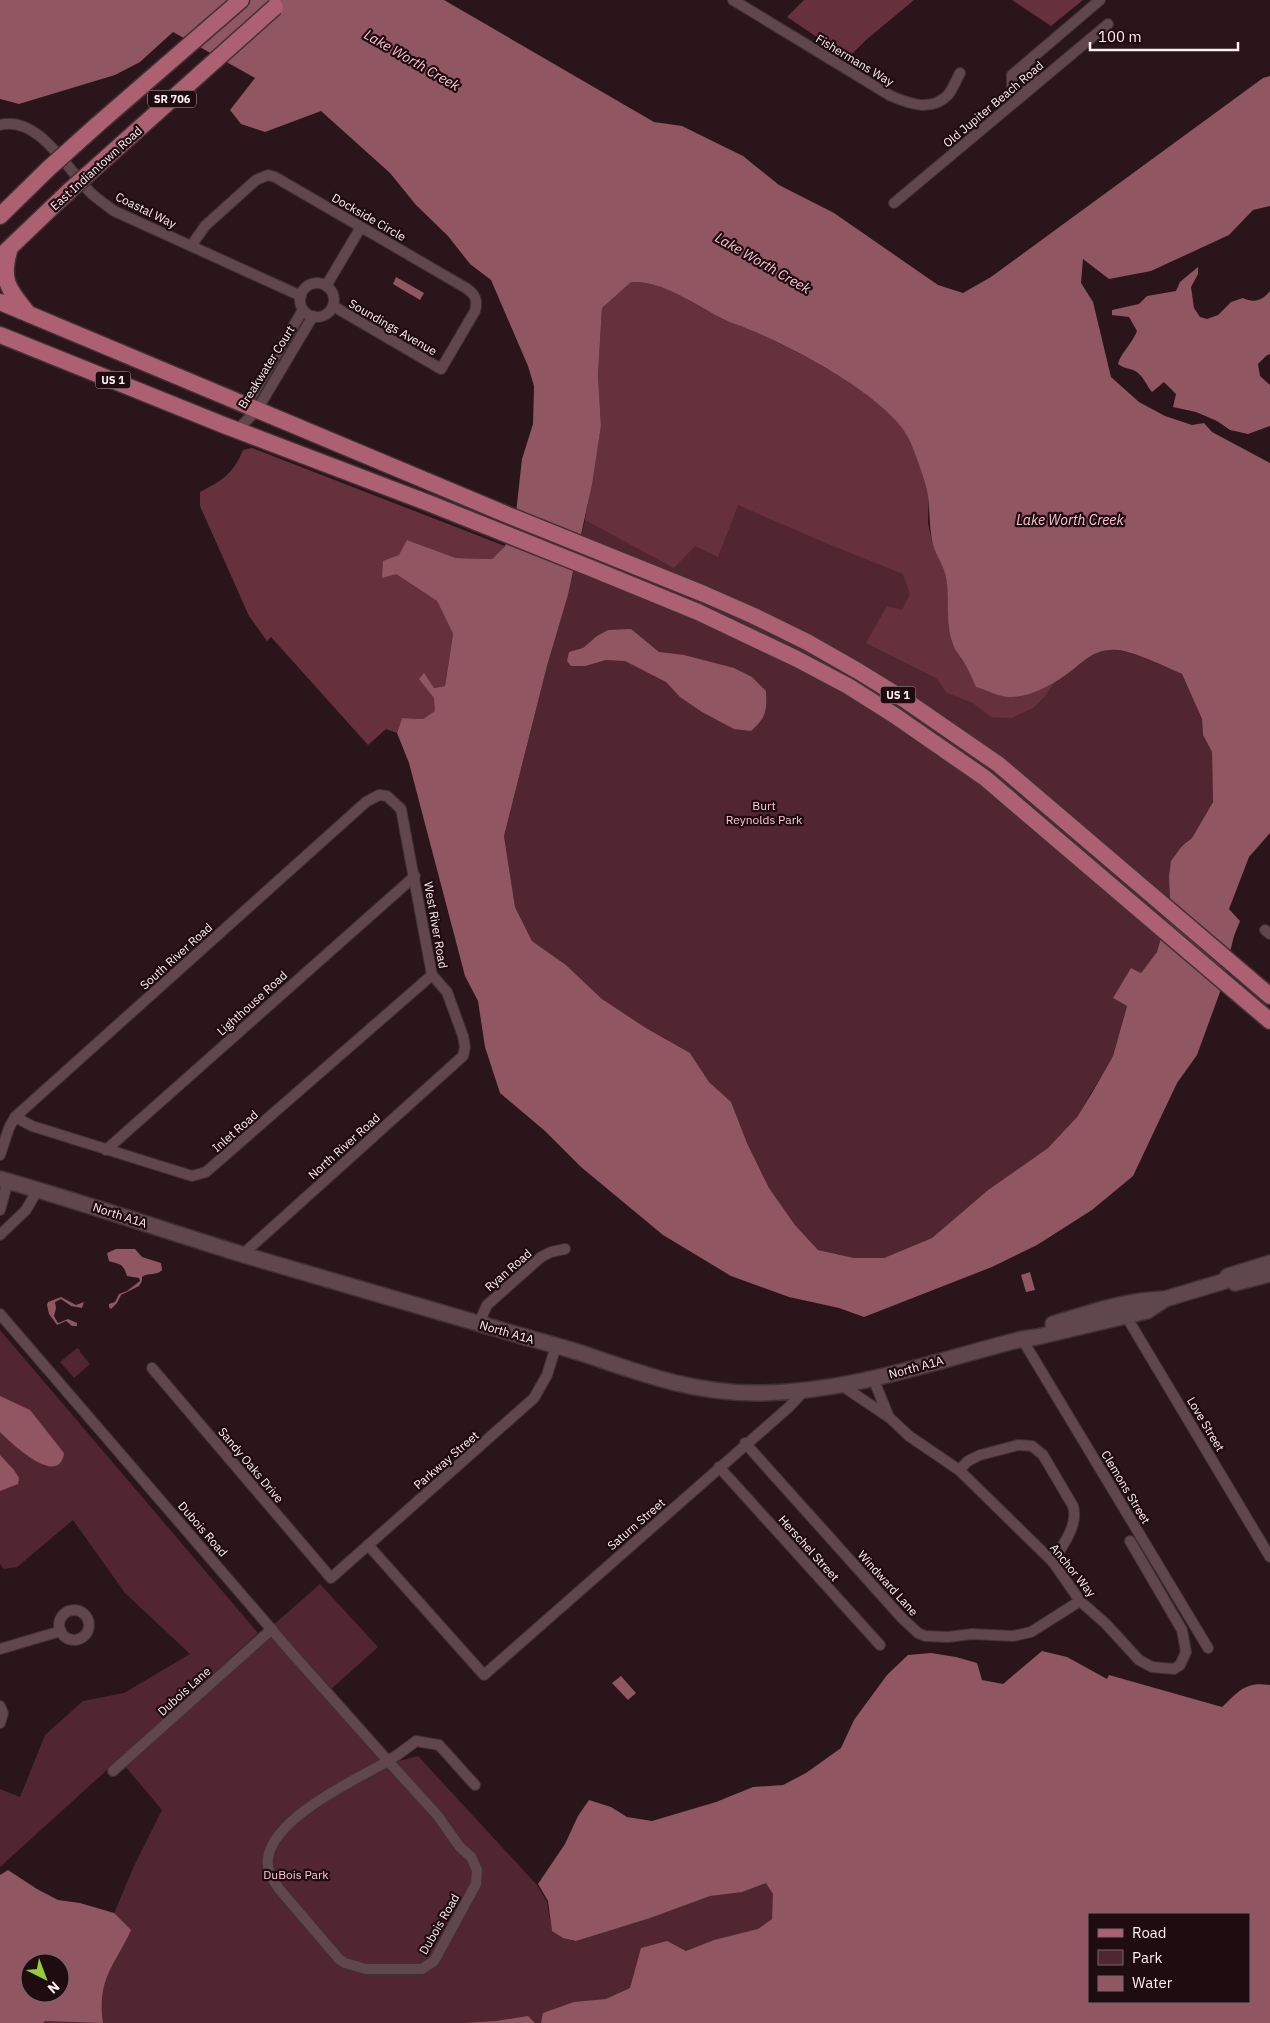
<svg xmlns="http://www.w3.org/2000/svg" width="1270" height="2023" font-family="'IBM Plex Sans',sans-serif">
<rect width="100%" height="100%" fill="#29151a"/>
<!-- green -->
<g fill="#512630" fill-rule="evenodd">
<path d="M630,282L1024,695C1037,690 1051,685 1063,677C1081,665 1090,648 1116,650C1132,651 1166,667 1182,674L1202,719L1203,735L1212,752L1213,802L1192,838L1182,846L1169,876L1170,904L1157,952L1141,973L1131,968L1114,998L1127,1006L1113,1056L1077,1117L1048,1148L988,1190L932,1238L884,1258H854L818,1250L795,1225L769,1188L747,1143L731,1103L709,1082L690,1053L646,1028L602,999L566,965L532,941L515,907L504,836L547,666L568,595L585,520Z"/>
<path d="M0,1330L258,1633L0,1867V1789L20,1797L45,1735L83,1701L124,1693L190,1654L125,1593L73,1520L17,1567L4,1569L0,1564Z"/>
<path d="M77,1348L80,1350V1352L90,1364L74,1378L60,1362Z"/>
<path d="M320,1584L378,1647L329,1691L395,1762L418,1756L537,1885L547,1902L552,1931L574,1941L727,1889L767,1882L774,1893L773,1919L759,1930L665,1981L541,2023H0V1890L112,1918L134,1866L162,1810L120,1760ZM30,1963H60V1993H30Z"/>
</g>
<!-- forest -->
<g fill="#66303d">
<path d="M804,0H914L866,40L848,58L787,17Z"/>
<path d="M1012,0H1083L1051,26Z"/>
<path d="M630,282C671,281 696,309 731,322C778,340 886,393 909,438C916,451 926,481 928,496C929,504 928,513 928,522C929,530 931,537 933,544C935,555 944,565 946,576C952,606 942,636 964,663C970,670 1013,689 1024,695L1054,683L1046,695L1033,708L1012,718L991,717L973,703L947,693L936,678L866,643L887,606L902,610L910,594L903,574L828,544L738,505L718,557L695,546L674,568L585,520L601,426L598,375L602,308Z"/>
<path d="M252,448L505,546L492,559L456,558L407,540L396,574L437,601L453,634L445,686L434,688L436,711L423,719L402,718L397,733L386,729L368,745L271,637L267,641L249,616L200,506V492C223,480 233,474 243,450Z"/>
</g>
<!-- water -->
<g fill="#905662" fill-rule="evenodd">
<path d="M0,0H444L654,122L682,126L743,156L779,185L834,213L938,285L963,293L991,277L1263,78L1270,76V206L1253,210L1229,235L1151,271L1109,279L1083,259L1081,283L1093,302L1111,377L1139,402L1165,416L1192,425L1204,423L1212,432L1270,463V833L1249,857L1229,909L1240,921L1234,936L1220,992L1197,1055L1177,1083L1133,1176L1092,1210L1037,1245L992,1267L864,1317L839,1308L789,1297L731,1276L663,1235L581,1167L545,1131L500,1093L485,1047L478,1001L465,976L409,763L397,733L402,718L423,719L435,711L434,698L419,679L424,673L434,688L445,686L453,634L437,601L396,574L382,578L383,561L399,555L407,540L456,558L492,559L505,546L516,513L522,459L533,424L534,386L528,366L491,280L470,264L448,236L416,205L390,173L321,111L265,132L241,124L230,110L255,78L173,32L140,62L115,75L19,104L0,99ZM631,282C670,281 700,311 735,324C780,340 888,395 909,439C915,452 926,482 928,496C930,513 929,527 933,545C936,556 944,566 946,577C950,598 945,623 953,644C955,651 961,657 965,664C969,671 973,680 976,687C987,690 999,697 1010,697C1026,698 1050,686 1063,677C1081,665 1092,648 1117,650C1133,651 1166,667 1182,674L1202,719L1203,735L1212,752L1213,802L1192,838L1182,846L1171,861L1169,876L1170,904L1157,952L1141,973L1131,968L1113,998L1127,1006L1113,1056L1092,1093L1077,1117L1048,1148L988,1190L932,1238L884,1258H854L818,1250L795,1225L769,1188L747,1143L731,1102L709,1082L690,1053L646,1028L602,999L566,965L532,941L515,907L504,836L547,666L568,595L592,484L601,426L598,375L602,308Z"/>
<path d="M1198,267V274L1191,287L1194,308L1200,317L1207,319L1218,315L1231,302L1243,298C1254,303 1262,301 1270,291V354L1266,356L1258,364L1260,376L1270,385V426L1248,434L1230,430L1217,421L1196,412L1173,407L1176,394L1164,382L1152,392C1146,385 1143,374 1133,370C1127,368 1123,368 1118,364C1120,354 1132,344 1137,331L1129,317L1112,315V310L1139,304L1147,296L1176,291L1180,282Z"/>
<path d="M396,277L424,293L420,300L393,284Z"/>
<path d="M631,629L659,652L684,655L734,668L752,677L766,691C767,712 766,717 751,731L734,729L702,712L680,697L666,682L625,661L606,660L585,666H571L567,661L569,652L583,648L597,636L608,630Z"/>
<path d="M116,1249H135L142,1257L161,1263L162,1270C157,1276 148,1272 142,1277V1281L139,1286L121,1295L117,1303L111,1309L109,1307V1304L115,1302L119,1294L127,1291L140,1281L139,1278L127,1276C123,1263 121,1265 109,1261L107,1253Z"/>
<path d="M1030,1272L1035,1290L1026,1292L1021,1275Z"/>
<path d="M61,1297L76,1305L84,1302L82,1308L71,1306L61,1299L55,1302L56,1308L54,1316L58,1323L68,1319L77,1323V1326H72L66,1321L57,1325L49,1314L47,1305L48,1302Z"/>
<path d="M0,1396L30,1410L64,1453C59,1489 11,1443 0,1432Z"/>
<path d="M0,1455L14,1470L19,1478L18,1484L0,1491Z"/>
<path d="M1042,1651L1067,1657L1107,1679L1109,1675L1222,1707C1238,1692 1245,1681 1270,1685V2023H541L543,2013L574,2002L606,1999L630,1988L641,1948L667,1941L686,1951L714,1940L758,1929L772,1919L773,1894L766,1883L742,1892L710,1896L650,1918L576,1941L563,1938L552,1931L548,1901L538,1884L565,1844L578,1816L589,1800L611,1807L627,1817L652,1821L716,1802L753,1787L783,1785L806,1773L841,1748L854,1720L887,1675L908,1655L931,1653L956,1657L977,1663L982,1680L1003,1684ZM1089,1914H1249V2002H1089Z"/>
<path d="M621,1676L636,1693L628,1700L612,1683Z"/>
<path d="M8,1870L37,1889L58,1900L80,1903L114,1913L131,1930C114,1967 97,1978 103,2023L45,2021L43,2023H0V1875ZM30,1963H60V1993H30Z"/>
<path d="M528,2016L535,2023H465L496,2021Z"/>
</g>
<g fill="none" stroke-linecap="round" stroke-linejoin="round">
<defs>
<g id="street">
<path d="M733,0L891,96C910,104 931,112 948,95C953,89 956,80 960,73"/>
<path d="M1019,70L1027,71L1033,77L1032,85L1024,92L1017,91L1012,86V75L1100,0"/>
<path d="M0,125C38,114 69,172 92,194C99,200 106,205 114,211L301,296"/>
<path d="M894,203L1108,24"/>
<path d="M191,246L205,226L256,180L268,175L275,177L466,288C475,294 478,300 475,311L441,369L333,306"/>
<circle cx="317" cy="300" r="17"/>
<path d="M326,286L361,227"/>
<path d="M246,405L303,310"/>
<path d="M238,429L257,410L313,316"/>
<path d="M1265,930L1270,934"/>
<path d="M15,1117L32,1126L192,1176L206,1172L432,975"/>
<path d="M106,1150L415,876"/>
<path d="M0,1155L9,1128L15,1117L366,802L379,795L387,796L401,809L432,975L447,992L463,1036L465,1047L463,1056L243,1254"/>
<path d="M0,1210L8,1181"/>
<path d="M0,1235L26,1210L38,1189"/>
<path d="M1123,1311L1270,1557"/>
<path d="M0,1314L291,1652L388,1761L438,1816L459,1846L471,1857L477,1870L476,1884L434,1961L422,1969H366L345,1963L339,1959L280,1890C273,1880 266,1871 268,1858C274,1817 355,1780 388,1761C398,1755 407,1748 416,1741L439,1745L475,1785"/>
<path d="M479,1323L487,1305L541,1257L551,1252L565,1249"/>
<path d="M1022,1339L1208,1648"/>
<path d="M152,1368L331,1578L534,1398L547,1375L556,1346"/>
<path d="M873,1378L888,1415"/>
<path d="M841,1385L890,1418L909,1436L959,1470L1053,1562L1080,1601L1106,1624L1139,1660L1152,1667L1174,1669L1180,1665L1186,1652L1182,1630L1130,1541"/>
<path d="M745,1443L901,1617L918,1633L925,1636L948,1637L972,1634L1013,1636L1031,1632L1080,1601"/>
<path d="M719,1467L880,1645"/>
<path d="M959,1470L968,1461L980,1455L1018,1445L1032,1446L1043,1455L1073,1506C1079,1526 1062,1545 1053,1562"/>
<path d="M368,1545L484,1675L789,1407L804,1391"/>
<circle cx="74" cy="1625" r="15"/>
<path d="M0,1649L61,1631"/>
<path d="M0,1706L3,1713L0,1723"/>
<path d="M113,1771L272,1629"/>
</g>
<g id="secondary">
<path d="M0,1179C82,1202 163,1230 244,1255C334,1282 425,1307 515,1334C539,1341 563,1347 587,1355C645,1375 694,1393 757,1393C848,1393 935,1361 1022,1339L1037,1337L1147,1311L1165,1299L1225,1281L1228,1276L1270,1263"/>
<path d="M1235,1283L1270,1274"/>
<path d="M1053,1324C1090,1313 1125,1300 1164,1299"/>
</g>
<g id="primary">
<path d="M97,125L241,0"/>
<path d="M0,216L48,169"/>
<path d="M10,248C0,279 8,289 27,312"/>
<path d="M0,257L68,192"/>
<path d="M0,302L503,513L704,594L754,616L807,642L858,671L905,700L998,764L1270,996"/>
<path d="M0,335L226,426L431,504L593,569L698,612L797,659L848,686L894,715L985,778L1270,1021"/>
</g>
</defs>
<!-- street casing -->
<use href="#street" stroke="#403134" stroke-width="12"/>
<!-- secondary casing -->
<use href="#secondary" stroke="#403134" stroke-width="18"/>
<!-- primary casing -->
<use href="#primary" stroke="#403134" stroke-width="19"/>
<!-- street -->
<use href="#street" stroke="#5f474b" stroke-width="10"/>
<!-- secondary -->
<use href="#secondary" stroke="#5f474b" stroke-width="15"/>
<!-- primary -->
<use href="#primary" stroke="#ac6071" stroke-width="16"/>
<defs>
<g id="primary-bridge">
<path d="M48,169L97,125"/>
<path d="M68,192L275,7"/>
</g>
</defs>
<!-- primary-bridge casing -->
<use href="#primary-bridge" stroke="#403134" stroke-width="19" stroke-linecap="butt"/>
<!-- primary-bridge -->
<use href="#primary-bridge" stroke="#ac6071" stroke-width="16"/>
</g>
<g text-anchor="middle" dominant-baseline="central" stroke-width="4.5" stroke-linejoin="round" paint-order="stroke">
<!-- shield labels -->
<g fill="#1f0c11" stroke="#bbabae" stroke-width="1">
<rect x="148" y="90.5" width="48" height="17" rx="4"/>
<rect x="95.5" y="371.5" width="35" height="17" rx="4"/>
<rect x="880.5" y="686.5" width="35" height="17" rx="4"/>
</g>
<g font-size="11" font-weight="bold" fill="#feeff1">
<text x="172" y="99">SR 706</text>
<text x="113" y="380">US 1</text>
<text x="898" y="695">US 1</text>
</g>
<!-- street labels -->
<g font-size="12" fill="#feeff1" stroke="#1f0c11">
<text transform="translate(855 60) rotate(31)">Fishermans Way</text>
<text transform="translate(993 104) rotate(-40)">Old Jupiter Beach Road</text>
<text transform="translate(96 168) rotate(-42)">East Indiantown Road</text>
<text transform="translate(146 210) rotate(26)">Coastal Way</text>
<text transform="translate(369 217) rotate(30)">Dockside Circle</text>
<text transform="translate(393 327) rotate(30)">Soundings Avenue</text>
<text transform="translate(266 367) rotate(-58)">Breakwater Court</text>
<text transform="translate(436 925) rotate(80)">West River Road</text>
<text transform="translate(176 956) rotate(-42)">South River Road</text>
<text transform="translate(252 1003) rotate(-42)">Lighthouse Road</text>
<text transform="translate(235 1131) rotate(-41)">Inlet Road</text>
<text transform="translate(344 1146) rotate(-42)">North River Road</text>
<text transform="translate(120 1215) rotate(18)">North A1A</text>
<text transform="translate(508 1270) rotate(-41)">Ryan Road</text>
<text transform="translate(507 1332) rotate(16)">North A1A</text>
<text transform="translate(916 1367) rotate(-15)">North A1A</text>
<text transform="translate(1206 1424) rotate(59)">Love Street</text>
<text transform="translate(446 1460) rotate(-41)">Parkway Street</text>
<text transform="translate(251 1465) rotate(50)">Sandy Oaks Drive</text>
<text transform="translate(1126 1487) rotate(59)">Clemons Street</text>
<text transform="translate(636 1524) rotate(-41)">Saturn Street</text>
<text transform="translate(203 1529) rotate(49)">Dubois Road</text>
<text transform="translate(809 1548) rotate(48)">Herschel Street</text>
<text transform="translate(1073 1570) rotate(51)">Anchor Way</text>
<text transform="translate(888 1583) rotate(48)">Windward Lane</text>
<text transform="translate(184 1691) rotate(-42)">Dubois Lane</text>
<text transform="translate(439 1924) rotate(-60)">Dubois Road</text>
</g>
<!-- park labels -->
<g font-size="12" fill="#fdc5cf" stroke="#1f0c11">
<text x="764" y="805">Burt<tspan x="764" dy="14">Reynolds Park</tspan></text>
<text x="296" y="1874">DuBois Park</text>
</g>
<!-- water labels -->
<g font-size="14" font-style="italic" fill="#fdc5d0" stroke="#1f0c11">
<text transform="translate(412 60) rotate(30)">Lake Worth Creek</text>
<text transform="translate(763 263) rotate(30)">Lake Worth Creek</text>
<text x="1070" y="520">Lake Worth Creek</text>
</g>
</g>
<!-- legend -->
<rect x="1088" y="1913" width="162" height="90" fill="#1f0c11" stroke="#78676b"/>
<rect x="1098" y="1929" width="25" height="8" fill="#ac6071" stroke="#78676b"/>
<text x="1132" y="1938" font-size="15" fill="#feeff1">Road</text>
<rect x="1098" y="1950" width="25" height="15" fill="#512630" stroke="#78676b"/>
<text x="1132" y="1963" font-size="15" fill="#feeff1">Park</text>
<rect x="1098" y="1976" width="25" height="15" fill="#905662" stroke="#78676b"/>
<text x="1132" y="1988" font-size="15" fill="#feeff1">Water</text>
<!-- north arrow -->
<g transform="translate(45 1978) rotate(138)"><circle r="24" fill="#1f0c11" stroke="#78676b"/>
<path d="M0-4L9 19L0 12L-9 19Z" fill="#95cc3a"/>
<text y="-8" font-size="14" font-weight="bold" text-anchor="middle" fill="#feeff1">N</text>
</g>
<!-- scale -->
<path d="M1090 42v8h148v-8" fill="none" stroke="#feeff1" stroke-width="2.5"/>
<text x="1098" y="42" font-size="15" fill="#feeff1" stroke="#1f0c11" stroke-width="4" paint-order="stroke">100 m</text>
</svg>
